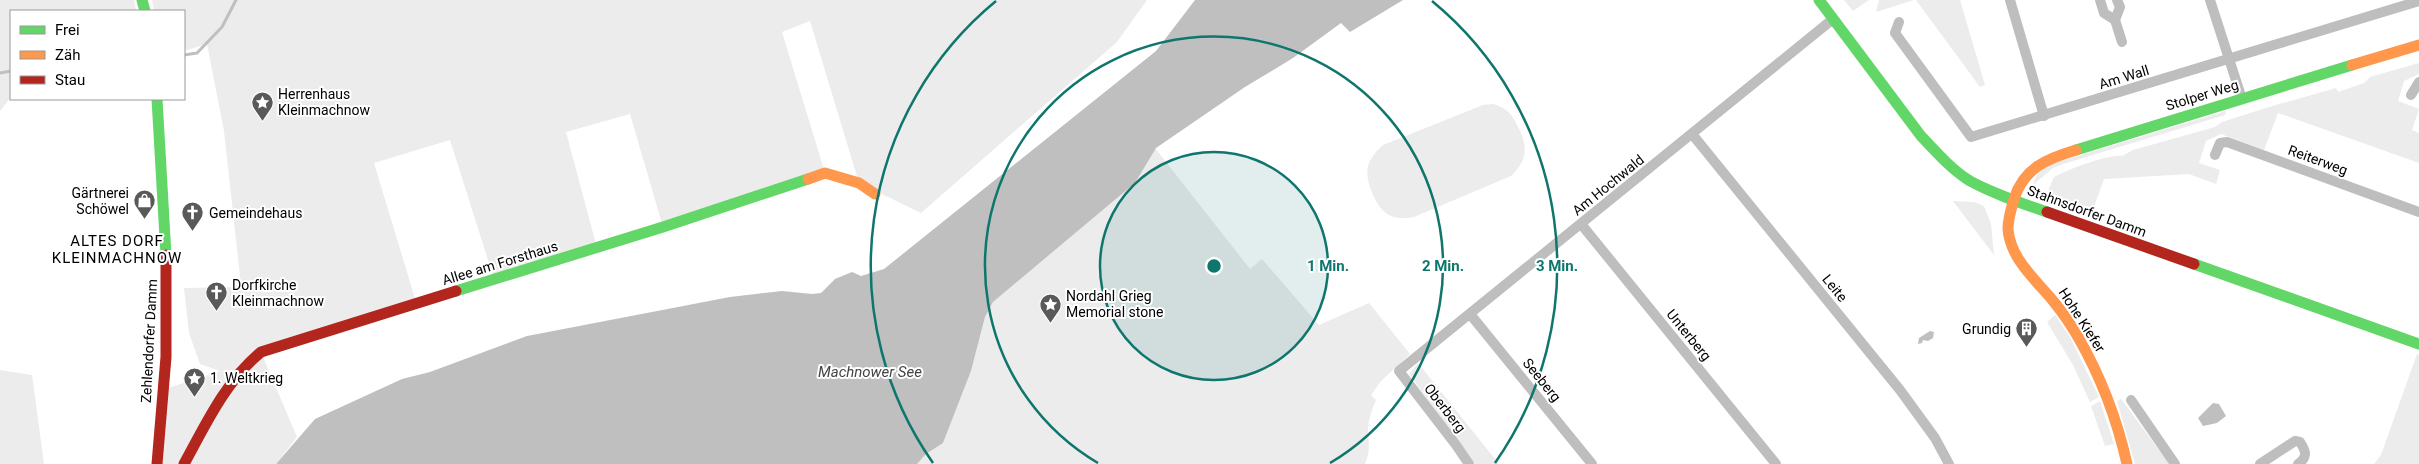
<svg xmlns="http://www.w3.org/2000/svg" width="2419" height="464" font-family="Roboto,sans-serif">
<rect width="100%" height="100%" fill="#fff"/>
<!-- green -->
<g fill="#ececec">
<path d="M0,0H134L136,11H11V97L0,111Z"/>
<path d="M152,0H1147L1117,42L921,213L859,183L810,21L782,32L825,173L663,227L630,114L566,132L597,248L494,279L450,140L374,163L417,305L261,352L297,437L276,464H157L162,390L220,371L200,364L189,333L184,288L239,287L240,276L224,131L207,44L184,51V11H154Z"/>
<path d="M1844,0H1869L1853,11Z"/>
<path d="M1879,0H1914L1876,12Z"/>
<path d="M1916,0H1960L1985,85L1980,87Z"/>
<path d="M2419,63V74L2404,81L2398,101L2419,109L2412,130L2419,133V163L2278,113L2264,150L2221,134L2206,141L2199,163L2220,170L2216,184L2189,174L2104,179L2091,215L2055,201L2047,193L2054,177C2068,170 2107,154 2122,156L2133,150L2215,127L2222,122L2269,107L2336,88L2338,92L2364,83L2370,77Z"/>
<path d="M1493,104C1507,108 1512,114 1518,127C1528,146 1528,160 1511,176L1414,217C1394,221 1382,215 1374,197C1364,174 1364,162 1383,145L1483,105Z"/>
<path d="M2226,111L2225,115L2063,164L2053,168L2033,185L2037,174L2048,165Z"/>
<path d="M1155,148L1250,269L1262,259L1319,325L1369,303L1410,354L1381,381L1371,395L1376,400C1372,410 1368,420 1368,432C1369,444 1370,452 1365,464H917L926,454L943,443L971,371L985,317L993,302L1135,183Z"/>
<path d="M1953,201L1974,202L1984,206L1991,224L1994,255Z"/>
<path d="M2055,315L2070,337L2099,397L2090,402L2073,365L2047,322Z"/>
<path d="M2417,354L2419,355V464H2374L2381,455Z"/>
<path d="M1418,363L1499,464H1475L1409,374Z"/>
<path d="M0,370L32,375L44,464H0Z"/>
<path d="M2121,399L2168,462V464H2135L2117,401Z"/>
<path d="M2100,401L2114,444L2105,446L2091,406Z"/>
</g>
<!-- water -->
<g fill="#bfbfbf">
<path d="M1195,0H1403L1350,32L1341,23L1293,58L1245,87L1156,148L1135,183L993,302L985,317L971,371L943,443L926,454L917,464H276L315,419L402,379L430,372L527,336L730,297L782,291L812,294L821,293L835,279L852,272L861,276L884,269L1156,51Z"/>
<path d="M1930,331L1934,332L1933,338L1928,341L1923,340L1922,343L1918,344L1919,338Z"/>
<path d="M2213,403L2219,404L2226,416L2217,423L2203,426L2198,418Z"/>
</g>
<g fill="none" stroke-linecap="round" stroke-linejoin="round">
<!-- stream -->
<g stroke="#bfbfbf" stroke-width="3">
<path d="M184,55L197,53L222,27L236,0"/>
<path d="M0,73L11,71"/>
</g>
<!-- street -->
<g stroke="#bebebe" stroke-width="10">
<path d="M2010,0L2044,116"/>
<path d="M2100,0L2104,13L2115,20L2122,42"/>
<path d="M2210,0L2242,99"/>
<path d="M2115,20L2120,7L2117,0"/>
<path d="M1899,22L1895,33L1971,137L2419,1"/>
<path d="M2411,95L2419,82"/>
<path d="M1692,134L1900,390L1935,438L1949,464"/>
<path d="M2215,155L2220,143L2227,142L2419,212"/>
<path d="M1581,224L1776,464"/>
<path d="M1470,314L1592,464"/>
<path d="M2131,400L2175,464"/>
<path d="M1469,464L1456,445L1399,371L1833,19"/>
<path d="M2260,464L2295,441L2300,442C2306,451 2308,457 2298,464"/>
</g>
<!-- fast -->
<g stroke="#63d668" stroke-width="11">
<path d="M142,0L145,11"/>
<path d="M1819,0L1921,136C1935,151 1952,170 1970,181C1994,194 2021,203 2047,212"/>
<path d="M157,99L166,255"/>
<path d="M2076,150L2352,65"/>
<path d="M2194,264L2419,344"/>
<path d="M456,291L663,227L808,179"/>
</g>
<!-- slow -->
<g stroke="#ff974d" stroke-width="11">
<path d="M2352,65L2419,45"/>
<path d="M2076,150C2046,159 2024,168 2014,199C2011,209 2008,219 2008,229C2010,259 2037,281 2054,302C2063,313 2071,325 2078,337C2101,377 2117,419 2127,464"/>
<path d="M808,179L825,173L859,183L875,194"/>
</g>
<!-- jam -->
<g stroke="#b3261e" stroke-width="11">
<path d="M2047,212L2194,264"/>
<path d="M157,464L166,357V255"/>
<path d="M184,464C206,424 225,382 261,352L456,291"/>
</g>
</g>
<!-- distance rings -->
<circle cx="1214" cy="266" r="114" fill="#0f766e" fill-opacity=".12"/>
<g fill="none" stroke="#0f766e" stroke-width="2.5">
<circle cx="1214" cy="266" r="114"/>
<path d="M1098 463A229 229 0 1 1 1330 463"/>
<path d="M933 463A343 343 0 0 1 996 1M1432 1A343 343 0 0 1 1495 463"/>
</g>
<!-- icons -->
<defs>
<symbol id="sight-pin" viewBox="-11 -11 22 30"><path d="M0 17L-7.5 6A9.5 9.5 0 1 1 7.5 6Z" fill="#595959" stroke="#fff"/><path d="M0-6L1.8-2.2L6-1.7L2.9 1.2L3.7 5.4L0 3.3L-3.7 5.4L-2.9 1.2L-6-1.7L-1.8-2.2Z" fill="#fff"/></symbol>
<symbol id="shop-pin" viewBox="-11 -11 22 30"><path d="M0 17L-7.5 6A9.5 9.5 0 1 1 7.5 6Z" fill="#595959" stroke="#fff"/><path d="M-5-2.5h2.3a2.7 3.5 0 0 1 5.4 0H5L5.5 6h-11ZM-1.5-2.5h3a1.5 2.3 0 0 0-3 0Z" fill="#fff"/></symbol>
<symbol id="church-pin" viewBox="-11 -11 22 30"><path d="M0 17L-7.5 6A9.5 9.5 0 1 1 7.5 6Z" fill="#595959" stroke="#fff"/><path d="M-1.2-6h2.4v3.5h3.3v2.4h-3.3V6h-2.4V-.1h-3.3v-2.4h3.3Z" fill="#fff"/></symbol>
<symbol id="building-pin" viewBox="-11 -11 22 30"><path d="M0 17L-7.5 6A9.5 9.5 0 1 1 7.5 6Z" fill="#595959" stroke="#fff"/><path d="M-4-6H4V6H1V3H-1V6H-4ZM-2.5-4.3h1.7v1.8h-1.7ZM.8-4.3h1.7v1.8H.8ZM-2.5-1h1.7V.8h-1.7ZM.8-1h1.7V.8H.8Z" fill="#fff"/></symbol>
</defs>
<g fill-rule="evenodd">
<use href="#sight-pin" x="250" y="90" width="25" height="34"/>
<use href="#shop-pin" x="132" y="188" width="25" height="34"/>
<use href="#church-pin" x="180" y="200" width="25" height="34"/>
<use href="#church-pin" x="204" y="280" width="25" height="34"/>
<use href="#sight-pin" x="1038" y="292" width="25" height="34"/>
<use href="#building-pin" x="2014" y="316" width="25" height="34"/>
<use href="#sight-pin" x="182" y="366" width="25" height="34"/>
</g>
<g text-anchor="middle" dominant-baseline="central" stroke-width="4" stroke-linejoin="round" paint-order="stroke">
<!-- street labels -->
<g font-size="14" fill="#000" stroke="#fff">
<text transform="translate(2124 77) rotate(-17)">Am Wall</text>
<text transform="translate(2202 95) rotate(-17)">Stolper Weg</text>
<text transform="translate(2318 160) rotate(20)">Reiterweg</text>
<text transform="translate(1608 185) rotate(-39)">Am Hochwald</text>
<text transform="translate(2087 211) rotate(20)">Stahnsdorfer Damm</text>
<text transform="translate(500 263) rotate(-17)">Allee am Forsthaus</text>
<text transform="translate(1835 288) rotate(51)">Leite</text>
<text transform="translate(2082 320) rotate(57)">Hohe Kiefer</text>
<text transform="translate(1689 335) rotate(51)">Unterberg</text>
<text transform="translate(149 341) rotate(-87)">Zehlendorfer Damm</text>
<text transform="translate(1542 380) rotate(51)">Seeberg</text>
<text transform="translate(1445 408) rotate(52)">Oberberg</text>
</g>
<!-- poi labels -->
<g font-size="14" fill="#000" stroke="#fff" text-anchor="start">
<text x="278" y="94">Herrenhaus<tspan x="278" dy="16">Kleinmachnow</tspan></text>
<text x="129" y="193" text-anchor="end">Gärtnerei<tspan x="129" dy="16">Schöwel</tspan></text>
<text x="209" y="213">Gemeindehaus</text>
<text x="232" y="285">Dorfkirche<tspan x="232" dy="16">Kleinmachnow</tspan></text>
<text x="1066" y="296">Nordahl Grieg<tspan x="1066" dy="16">Memorial stone</tspan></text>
<text x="2011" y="329" text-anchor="end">Grundig</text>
<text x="210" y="378">1. Weltkrieg</text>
</g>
<!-- neighbourhood labels -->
<g font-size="15" letter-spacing="1" fill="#000" stroke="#fff">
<text x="117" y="241">ALTES DORF<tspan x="117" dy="17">KLEINMACHNOW</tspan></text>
</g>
<!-- water labels -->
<g font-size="15" font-style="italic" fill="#444" stroke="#fff">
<text x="870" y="372">Machnower See</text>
</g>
</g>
<circle cx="1214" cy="266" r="8" fill="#0f766e" stroke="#fff" stroke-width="2.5"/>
<g font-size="15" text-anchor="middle" font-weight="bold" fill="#0f766e" stroke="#fff" stroke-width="4" stroke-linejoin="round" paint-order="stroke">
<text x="1328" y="271">1 Min.</text>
<text x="1443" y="271">2 Min.</text>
<text x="1557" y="271">3 Min.</text>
</g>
<!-- legend -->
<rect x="10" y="10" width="175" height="90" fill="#ffffff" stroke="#999999"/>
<rect x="20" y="26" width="25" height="8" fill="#63d668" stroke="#999999"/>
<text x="55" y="35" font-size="15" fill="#000000">Frei</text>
<rect x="20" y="51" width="25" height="8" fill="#ff974d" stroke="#999999"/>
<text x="55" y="60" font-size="15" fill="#000000">Zäh</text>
<rect x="20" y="76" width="25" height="8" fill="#b3261e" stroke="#999999"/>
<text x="55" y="85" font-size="15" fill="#000000">Stau</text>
</svg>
